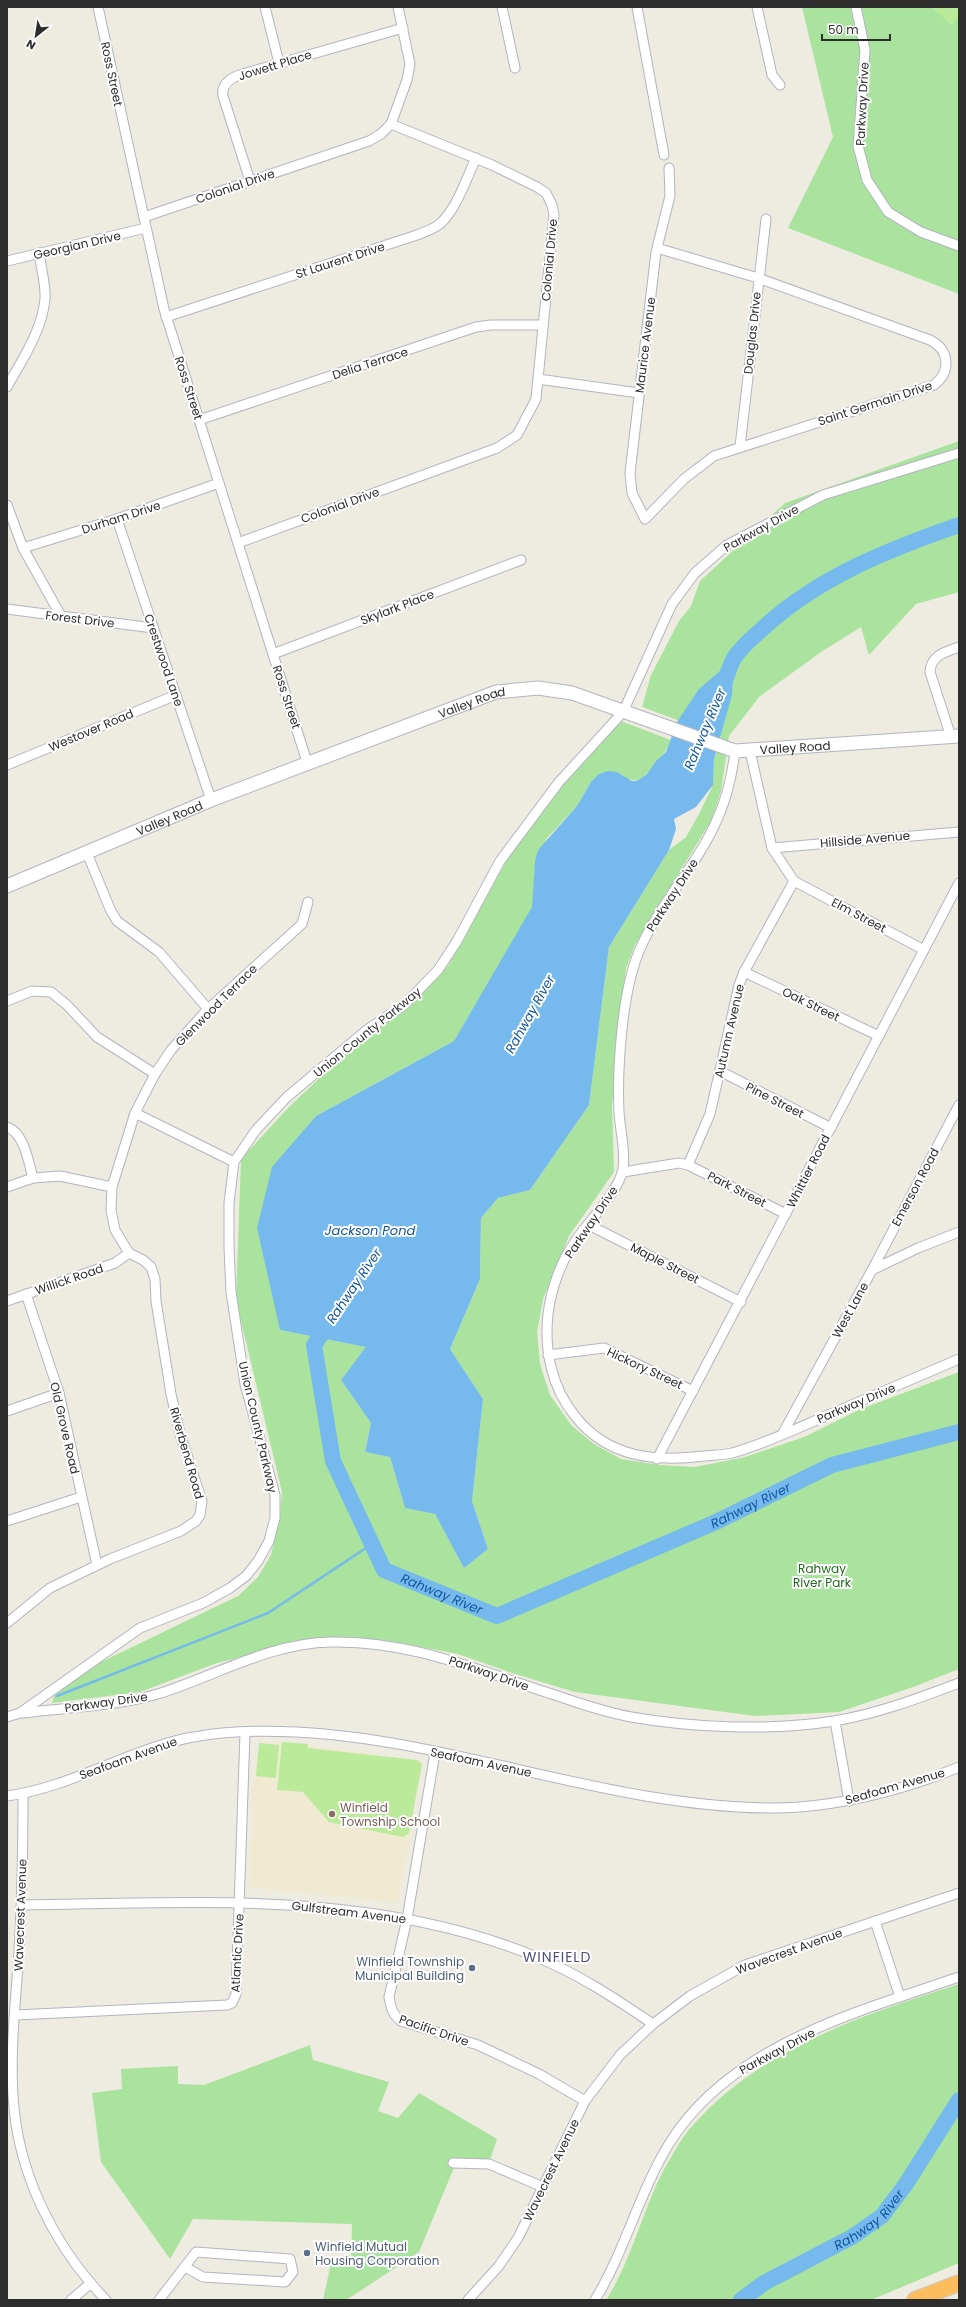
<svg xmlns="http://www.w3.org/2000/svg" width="966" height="2307" font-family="Poppins,sans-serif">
<rect width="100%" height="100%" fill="#eeebe0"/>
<!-- education -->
<path fill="#efead1" d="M282,1742L417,1760L422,1764L398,1903L250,1887L252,1795L259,1743Z"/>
<!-- green -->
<g fill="#aae39e">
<path d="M802,7H959V294L788,228L833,137Z"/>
<path d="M959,441V592L916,604L869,655L861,627L821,652L759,697L729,736L721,791L712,819L635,945L626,968L612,1106L614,1172L569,1236L543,1299L537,1332L540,1364L550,1395L571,1425L594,1444L621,1459L660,1465L695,1467L745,1457L804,1437L861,1409L959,1372V1669L913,1687L839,1712L755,1716L575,1692L512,1673L458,1654L406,1644L355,1638L296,1643L217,1663L140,1692L52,1703L55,1692L99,1663L238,1596L258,1577L271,1555L280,1515L282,1492L236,1300L241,1159L289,1107L363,1037L414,1001L448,966L527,824L618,720L671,740C665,755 651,772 637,781L628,779L591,782L577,806L547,838L535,861L533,907L454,1041L316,1116L280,1330L367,1347L341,1380L371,1423L365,1452L390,1457L405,1508L435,1514L464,1567L488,1549L472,1501L483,1399L450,1349L480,1279L481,1218L498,1198L530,1190L589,1105L609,947L669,850L686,837L699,814L713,785L714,759L721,736L642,707L651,675L679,621L691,606L700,581L785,503Z"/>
<path d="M959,1984V2263L871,2300H606C633,2259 643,2206 667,2164C675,2151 683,2135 694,2124C761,2048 866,2014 959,1984Z"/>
<path d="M310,2045L313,2060L389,2082L378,2111L398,2118L419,2093L497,2139L490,2160L458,2158L419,2252L351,2297L344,2300H323L331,2263L351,2264L352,2224L193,2219L170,2259L101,2162L92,2093L122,2089L121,2069L178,2066V2084L204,2085Z"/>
</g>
<!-- pitch -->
<g fill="#bbea9a">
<path d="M931,7H959V16L952,25Z"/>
<path d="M282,1742L308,1744L307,1748L417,1760L422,1764L409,1833L403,1837L329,1822L303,1792L277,1790Z"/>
<path d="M259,1743L279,1745L276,1778L256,1776Z"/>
</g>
<!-- water -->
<path fill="#76baed" d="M734,659L732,695L714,759L713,785L696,807L674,819L676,829L669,850L609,947L589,1105L530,1190L498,1198L481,1218L480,1279L450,1349L483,1399L472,1501L488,1549L464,1568L435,1514L405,1508L390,1457L365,1452L371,1423L341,1380L366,1347L280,1330L257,1228L272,1167L316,1116L454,1041L532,907L535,861L538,850L577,806L591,782L599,774L608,771L617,772L632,781H637L647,774L656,761L666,752L677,722L699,689Z"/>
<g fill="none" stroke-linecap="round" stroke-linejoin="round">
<!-- stream -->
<path stroke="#76baed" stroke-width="2.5" d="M57,1696L268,1613L372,1544"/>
<!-- river -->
<g stroke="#76baed" stroke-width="16">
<path d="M725,680C728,673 730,666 733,660C739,649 751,639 760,631C816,578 887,550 959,525"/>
<path id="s1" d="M332,1319L314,1345L333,1461L384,1570L497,1616L716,1522L832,1465L959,1432"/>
<path id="s2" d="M741,2300L764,2283L852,2237L882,2216L906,2184L959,2100"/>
</g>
<defs>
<g id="street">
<path d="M98,7L164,309L307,762"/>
<path d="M265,7L279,63"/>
<path d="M502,7L515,68"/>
<path d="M637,7L664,155"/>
<path d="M757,7L772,75L780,85"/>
<path d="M856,7L865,50L858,146L867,180L888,212L921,232L959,246"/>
<path d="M250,181L223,96C221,85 229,79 239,75L403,28"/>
<path d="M144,217L369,141L381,134L391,124L407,80L410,64L398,7"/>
<path d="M657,248L758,278L930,340C950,350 951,372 934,385L714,456L684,479L645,519L632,493L630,473L656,252L670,196L669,168"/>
<path d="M7,261L146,228"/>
<path d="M166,317L417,235C424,232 431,230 437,226C455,214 467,177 476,158"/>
<path d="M538,379L639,393"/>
<path d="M7,387C22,360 42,331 45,299C46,285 41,268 39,253"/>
<path d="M199,420L476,327L491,325H543"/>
<path d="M740,447L766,219"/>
<path d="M7,505L23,548L61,616"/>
<path d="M117,519L211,800"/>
<path d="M238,543L497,448L517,435L536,399L554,215L552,205L546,193L537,187L492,165L391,124"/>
<path d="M23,548L117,519L219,483"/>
<path d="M7,609L153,628"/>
<path d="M273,654L521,560"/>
<path d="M951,737L930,672C931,655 945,652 959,647"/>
<path d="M735,751C732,776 727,799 716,822C695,869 657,906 638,954C622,994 617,1069 619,1112C620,1131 626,1151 623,1169C619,1191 589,1221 576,1240C561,1261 551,1289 548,1314C544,1351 552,1388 575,1416C608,1458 655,1462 704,1456C713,1455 723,1455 732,1453C765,1444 802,1426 833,1413C875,1395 917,1377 959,1359"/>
<path d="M7,765L176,695"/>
<path d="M772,848L959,832"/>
<path d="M87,853L110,909L117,921L159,952L208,1009"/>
<path d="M794,881L924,950"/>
<path d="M744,972L879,1036"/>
<path d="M7,1001L32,991L51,992L67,1005L97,1037L155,1074"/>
<path d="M720,1071L831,1128"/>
<path d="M135,1113L234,1162"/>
<path d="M7,1127C25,1134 28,1161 33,1178"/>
<path d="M688,1165L786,1214"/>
<path d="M623,1172L679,1163L688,1165L710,1114L739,985L744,972L794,881L772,848L750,751"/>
<path d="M7,1187L33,1178L60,1176L112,1187"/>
<path d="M589,1225L741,1302"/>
<path d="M872,1270L959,1105"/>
<path d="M26,1294L59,1393L97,1565"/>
<path d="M7,1301L115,1263L129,1253"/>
<path d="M548,1355L604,1348L693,1391"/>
<path d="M7,1411L59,1393"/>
<path d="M783,1433L872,1270L918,1248L959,1232"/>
<path d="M657,1459L959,883"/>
<path d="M7,1521L81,1497"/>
<path d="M7,1623L50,1588L110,1559L181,1531L196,1521L200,1515L202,1501L180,1434L171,1394L156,1301L155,1279L151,1267L143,1260L129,1253L115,1230L111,1210L112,1187L135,1113L155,1074L171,1050L208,1009L302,924L308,902"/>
<path d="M22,1713C68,1707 116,1707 161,1693C217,1675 270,1643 331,1642C410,1640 479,1671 552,1694C578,1703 604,1712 631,1717C694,1728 771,1731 834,1721C877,1714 919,1698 959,1683"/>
<path d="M7,1717L20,1713L140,1628L203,1603L230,1588L246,1576L258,1561L269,1541L275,1518V1495L245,1384L231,1292L229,1247V1203L234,1162L256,1130L287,1097L368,1029L404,1005L438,970L457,941L500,861L559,782L623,712L672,604L695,573L727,545L823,495L959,453"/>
<path d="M835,1721L849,1801"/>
<path d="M435,1753L407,1919L389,1997C391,2008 392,2014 401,2021L478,2045L539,2074L585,2101"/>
<path d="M23,1794C23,1846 22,1898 19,1951C16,1998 10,2048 13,2095C17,2172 53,2245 106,2300"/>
<path d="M7,1796C59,1789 106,1763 155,1747C200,1731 249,1730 296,1732C457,1740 611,1808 774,1808C833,1808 905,1790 959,1767"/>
<path d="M22,1905C195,1903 376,1889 539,1958C580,1975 616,1999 653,2024"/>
<path d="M875,1921L900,1997"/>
<path d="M15,2015L227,2005L232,2003L236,1994L245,1733"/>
<path d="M453,2163L489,2164L543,2187"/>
<path d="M71,2300L91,2283"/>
<path d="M159,2300L196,2252L290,2259L293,2272L285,2282L203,2277L185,2267"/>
<path d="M468,2300L498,2267L518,2238L585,2101L620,2055L653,2024L690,1996L745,1965L959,1893"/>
<path d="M595,2300C625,2251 639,2193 669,2144C729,2046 856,2012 959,1977"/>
</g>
<g id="secondary">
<path id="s3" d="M7,886L211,800L496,692L538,688L572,693L735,751L959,736"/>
</g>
<path id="highway" d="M915,2300L959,2283"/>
</defs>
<!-- street casing -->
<use href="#street" stroke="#b3b4c0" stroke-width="11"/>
<!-- secondary casing -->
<use href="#secondary" stroke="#b3b4c0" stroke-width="15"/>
<!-- highway casing -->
<use href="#highway" stroke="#cdcdcd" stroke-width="18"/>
<!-- street -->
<use href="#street" stroke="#fff" stroke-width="9"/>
<!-- secondary -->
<use href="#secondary" stroke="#fff" stroke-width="13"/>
<!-- highway -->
<use href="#highway" stroke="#fbbd5e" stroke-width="16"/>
</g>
<!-- markers -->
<circle fill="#8d6e63" stroke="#fff" stroke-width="1.5" cx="332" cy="1814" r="4"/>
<g fill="#5c6f8a" stroke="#fff" stroke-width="1.5">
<circle cx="472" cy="1968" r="4"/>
<circle cx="307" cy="2253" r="4"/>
</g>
<g text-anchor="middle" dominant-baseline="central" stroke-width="4" stroke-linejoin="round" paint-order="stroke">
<!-- street labels -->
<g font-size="12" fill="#2d2d2d" stroke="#fff">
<text transform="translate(275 65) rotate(-17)">Jowett Place</text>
<text transform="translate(112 74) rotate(78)">Ross Street</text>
<text transform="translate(862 104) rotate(-87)">Parkway Drive</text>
<text transform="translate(235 186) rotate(-19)">Colonial Drive</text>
<text transform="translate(77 245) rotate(-13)">Georgian Drive</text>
<text transform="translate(340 260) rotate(-18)">St Laurent Drive</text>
<text transform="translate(549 260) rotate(-85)">Colonial Drive</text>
<text transform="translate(752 333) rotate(-84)">Douglas Drive</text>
<text transform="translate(645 345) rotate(-83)">Maurice Avenue</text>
<text transform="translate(370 363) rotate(-18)">Delia Terrace</text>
<text transform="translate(189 388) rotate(72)">Ross Street</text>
<text transform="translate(875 403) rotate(-18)">Saint Germain Drive</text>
<text transform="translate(340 505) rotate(-20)">Colonial Drive</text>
<text transform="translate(121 517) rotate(-18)">Durham Drive</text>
<text transform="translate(761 528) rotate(-29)">Parkway Drive</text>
<text transform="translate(397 607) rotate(-21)">Skylark Place</text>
<text transform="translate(80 619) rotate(7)">Forest Drive</text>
<text transform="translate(164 660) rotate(71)">Crestwood Lane</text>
<text transform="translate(287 697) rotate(72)">Ross Street</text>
<text stroke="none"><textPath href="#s3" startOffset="500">Valley Road</textPath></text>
<text transform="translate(91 730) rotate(-23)">Westover Road</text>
<text stroke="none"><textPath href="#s3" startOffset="836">Valley Road</textPath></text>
<text stroke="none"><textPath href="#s3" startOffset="176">Valley Road</textPath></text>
<text transform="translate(865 839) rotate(-5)">Hillside Avenue</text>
<text transform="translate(672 895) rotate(-57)">Parkway Drive</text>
<text transform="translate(859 915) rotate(28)">Elm Street</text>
<text transform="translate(811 1004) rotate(26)">Oak Street</text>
<text transform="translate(216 1005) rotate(-45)">Glenwood Terrace</text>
<text transform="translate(729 1031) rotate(-77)">Autumn Avenue</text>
<text transform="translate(367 1032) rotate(-39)">Union County Parkway</text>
<text transform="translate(775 1100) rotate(27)">Pine Street</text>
<text transform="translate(808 1171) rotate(-63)">Whittier Road</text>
<text transform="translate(915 1187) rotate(-62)">Emerson Road</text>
<text transform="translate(737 1189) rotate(27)">Park Street</text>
<text transform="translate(591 1222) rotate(-56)">Parkway Drive</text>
<text transform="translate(665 1263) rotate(27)">Maple Street</text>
<text transform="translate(69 1279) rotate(-19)">Willick Road</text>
<text transform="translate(850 1310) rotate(-61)">West Lane</text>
<text transform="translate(645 1368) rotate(25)">Hickory Street</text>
<text transform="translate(856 1403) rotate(-23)">Parkway Drive</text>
<text transform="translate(258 1427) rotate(77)">Union County Parkway</text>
<text transform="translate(65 1428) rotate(77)">Old Grove Road</text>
<text transform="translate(187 1453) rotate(74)">Riverbend Road</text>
<text transform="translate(489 1673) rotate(19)">Parkway Drive</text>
<text transform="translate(106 1702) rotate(-8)">Parkway Drive</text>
<text transform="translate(128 1758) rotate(-20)">Seafoam Avenue</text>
<text transform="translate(481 1762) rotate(12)">Seafoam Avenue</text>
<text transform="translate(895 1786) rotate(-16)">Seafoam Avenue</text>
<text transform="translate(349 1912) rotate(7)">Gulfstream Avenue</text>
<text transform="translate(20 1915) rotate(-88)">Wavecrest Avenue</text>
<text transform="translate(789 1951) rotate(-20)">Wavecrest Avenue</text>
<text transform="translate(237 1953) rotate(-87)">Atlantic Drive</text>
<text transform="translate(434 2030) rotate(19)">Pacific Drive</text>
<text transform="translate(777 2051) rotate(-28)">Parkway Drive</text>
<text transform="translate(551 2170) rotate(-64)">Wavecrest Avenue</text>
</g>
<!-- park labels -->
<g font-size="12" fill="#206b1c" stroke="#fff">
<text x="822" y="1568">Rahway<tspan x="822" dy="14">River Park</tspan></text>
</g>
<!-- education labels -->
<g font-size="12" fill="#785e54" stroke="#fff" text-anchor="start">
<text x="340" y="1807">Winfield<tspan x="340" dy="14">Township School</tspan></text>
</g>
<!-- service labels -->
<g font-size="12" fill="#4e5e75" stroke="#fff" text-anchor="end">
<text x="464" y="1961">Winfield Township<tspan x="464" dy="14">Municipal Building</tspan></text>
<text x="315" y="2246" text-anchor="start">Winfield Mutual<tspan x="315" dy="14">Housing Corporation</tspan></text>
</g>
<!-- water labels -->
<g font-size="13" font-style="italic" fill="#10559e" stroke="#fff">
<text transform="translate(705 729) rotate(-67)">Rahway River</text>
<text transform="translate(530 1014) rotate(-61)">Rahway River</text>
<text x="370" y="1230">Jackson Pond</text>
<text transform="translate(354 1286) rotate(-56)">Rahway River</text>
<text stroke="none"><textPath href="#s1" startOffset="668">Rahway River</textPath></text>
<text stroke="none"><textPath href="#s1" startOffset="332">Rahway River</textPath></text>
<text stroke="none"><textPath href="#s2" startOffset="152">Rahway River</textPath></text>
</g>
<!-- quarter labels -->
<g font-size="14" letter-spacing="1" fill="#4e4e7e" stroke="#fff">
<text x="557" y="1957">WINFIELD</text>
</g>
</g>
<!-- border -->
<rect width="966" height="2307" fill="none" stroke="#2d2d2d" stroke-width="16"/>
<!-- north arrow -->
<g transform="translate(36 36) rotate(210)" stroke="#ffffff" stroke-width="3" paint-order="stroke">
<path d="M0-3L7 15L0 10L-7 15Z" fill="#2d2d2d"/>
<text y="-6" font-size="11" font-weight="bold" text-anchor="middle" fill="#2d2d2d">N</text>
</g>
<!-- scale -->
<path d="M822 34v6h68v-6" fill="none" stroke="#2d2d2d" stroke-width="2"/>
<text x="828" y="34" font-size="12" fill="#2d2d2d" stroke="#ffffff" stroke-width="3" paint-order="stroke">50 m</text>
</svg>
